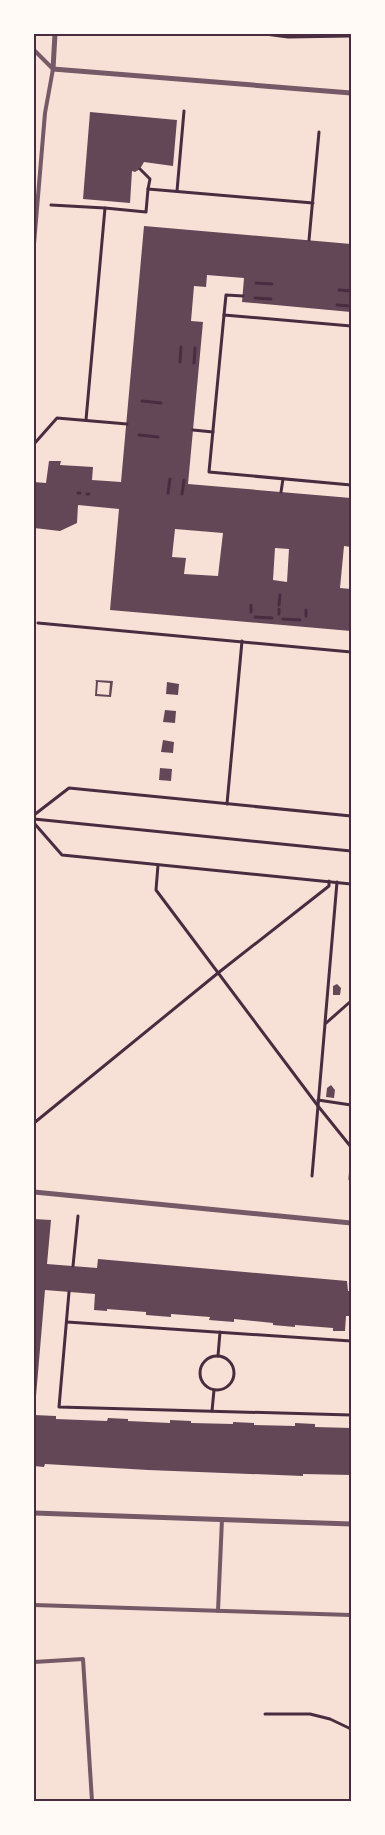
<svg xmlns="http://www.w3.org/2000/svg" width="385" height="1835" font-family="'Archivo Narrow',sans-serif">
<rect width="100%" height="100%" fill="#f7e1d7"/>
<!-- building -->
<g fill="#644757" fill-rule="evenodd">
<path d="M90,112L177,120L173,166L144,162L140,169L135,172L132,171L130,203L83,199Z"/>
<path d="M144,226L351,244V312L242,302L244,278L207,275L206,287L194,286L191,321L203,322L188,484L351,498V547L344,546L340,588L351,589V631L110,610L119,509L78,505L77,523L60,531L34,528V482L46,483L49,461H61L60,465L93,467L92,480L121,482ZM175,529L223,533L218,576L184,574L186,558L172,557ZM275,548L289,549L287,582L273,580Z"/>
<path d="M95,680L113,681L111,697L95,696L96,681ZM98,682L110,683L109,695L97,694Z"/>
<path d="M167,682L179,684L178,695L166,694Z"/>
<path d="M165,710L176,711L175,723L163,722Z"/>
<path d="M163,740L174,742L173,753L161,752Z"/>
<path d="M160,768L172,769L171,781L159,780Z"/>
<path d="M337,984L341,988L340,995H333V986Z"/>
<path d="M331,1085L335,1090L334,1098L326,1097L327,1088Z"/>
<path d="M34,1219L51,1220L47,1264L97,1268L98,1259L347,1281L348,1291H351V1316H346L345,1331H333V1328L295,1325V1327L273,1325V1323L234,1319V1322L209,1320L210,1317L171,1314V1317L146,1315V1312L107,1309V1311L94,1310L95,1294L45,1290L35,1408H34Z"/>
<path d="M34,1415L56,1416V1419L107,1421L108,1418L128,1419V1421L170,1423V1420L191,1421V1423L233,1424V1422L254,1423V1425L295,1426V1423L315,1424V1427L351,1428V1475L303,1474V1476L148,1470L45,1464L44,1467L34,1466Z"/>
</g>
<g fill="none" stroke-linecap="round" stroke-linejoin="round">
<!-- path -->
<g stroke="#4a2c40" stroke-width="3">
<path d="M265,34L288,37L351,36"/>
<path d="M140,169L150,179L148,189"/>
<path d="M177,191L184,111"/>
<path d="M51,205L105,208"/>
<path d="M309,240L319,132"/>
<path d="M256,283L272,284"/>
<path d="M339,290L351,291"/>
<path d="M255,298L271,299"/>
<path d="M337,305L351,306"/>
<path d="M224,315L226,295L243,296"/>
<path d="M351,326L224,315L209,472L351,485"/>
<path d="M180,362L181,347"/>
<path d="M194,363L195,348"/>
<path d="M142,401L161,403"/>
<path d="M86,420L105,208L146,212L148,189L313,203"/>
<path d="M193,430L213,432"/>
<path d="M139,435L158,437"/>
<path d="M34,444L57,418L127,424"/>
<path d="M281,492L283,479"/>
<path d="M78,493H80"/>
<path d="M168,493L170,479"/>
<path d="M87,494H89"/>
<path d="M182,494L184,480"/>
<path d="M279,605L280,595"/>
<path d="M251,612V605"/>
<path d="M279,614V609"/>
<path d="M306,616V610"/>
<path d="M255,617L272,618"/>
<path d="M283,619L300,620"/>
<path d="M38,623L351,652"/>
<path d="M227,804L242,641"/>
<path d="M34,815L69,788L351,816"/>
<path d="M34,819L351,851"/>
<path d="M34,823L62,855L351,884"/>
<path d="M158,865L156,890L318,1106L351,1147"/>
<path d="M325,1023L337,882"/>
<path d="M318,1100L351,1105"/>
<path d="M34,1123L218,973L329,886V881"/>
<path d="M312,1176L325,1024L351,1001"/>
<path d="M350,1179L351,1165"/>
<path d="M73,1266L78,1216"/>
<path d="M69,1292L59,1407L351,1415"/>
<path d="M67,1322L351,1341"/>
<path d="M218,1356L220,1332"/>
<circle cx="217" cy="1373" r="17"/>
<path d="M212,1411L214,1390"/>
<path d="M265,1714H310L330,1719L351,1729"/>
</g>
<!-- service -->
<g stroke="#755966" stroke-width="4">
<path d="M34,50L53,69L45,113L34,244"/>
<path d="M34,1605L351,1615"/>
<path d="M218,1611L222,1519"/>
<path d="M34,1662L83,1659L92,1801"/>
</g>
<!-- minor -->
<g stroke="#755966" stroke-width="5">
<path d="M55,34L53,69L351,93"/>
<path d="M34,1192L351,1223"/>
<path d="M34,1513L351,1524"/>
</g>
</g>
<!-- border -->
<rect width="385" height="1835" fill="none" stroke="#fffaf5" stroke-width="70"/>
<rect x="35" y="35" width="315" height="1765" fill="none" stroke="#4a2c40" stroke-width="2"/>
</svg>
